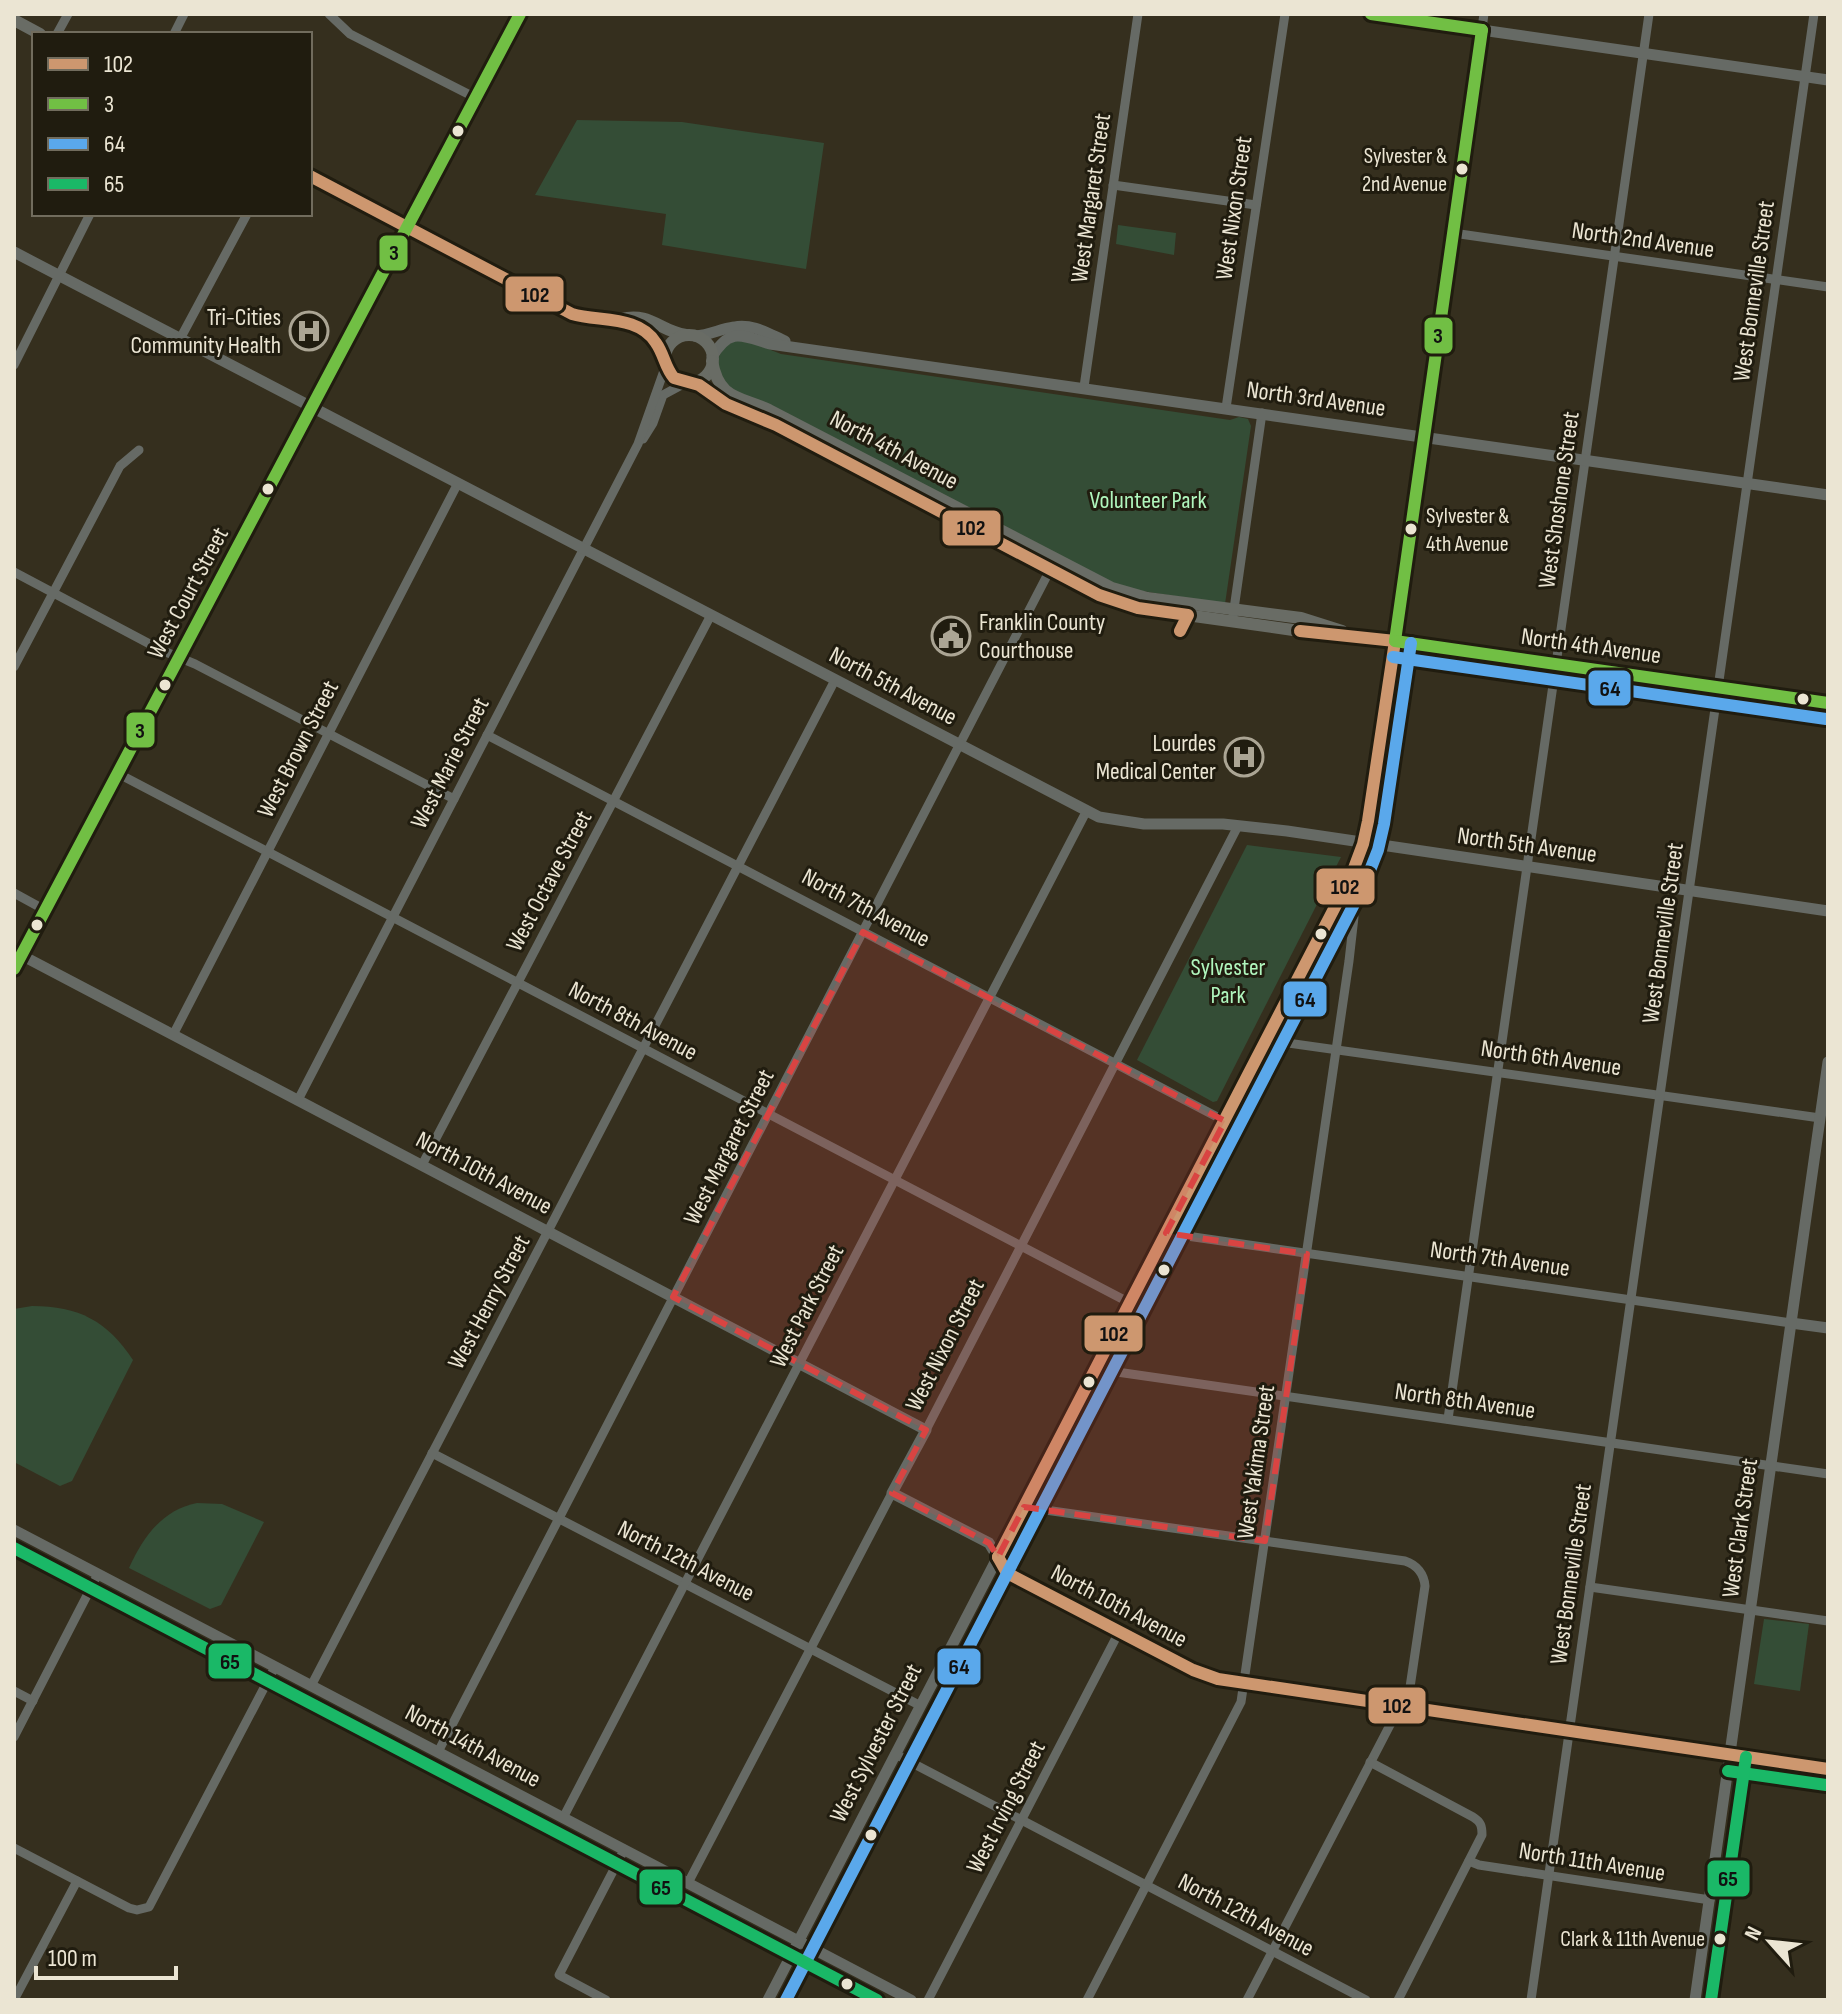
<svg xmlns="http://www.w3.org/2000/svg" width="1842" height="2014" font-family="'Sofia Sans Condensed',sans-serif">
<rect width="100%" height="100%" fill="#352f1e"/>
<!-- green -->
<g fill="#344d36">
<path d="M577,120L682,122L824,143L806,269L662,245L666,214L535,195Z"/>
<path d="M1118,225L1176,233L1174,255L1116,244Z"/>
<path d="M740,338L781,354L1230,420L1239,417L1248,419L1251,426L1225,604L1123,588L727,389L716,362L724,347Z"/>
<path d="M1247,845L1341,857L1217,1101L1213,1102L1137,1060Z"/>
<path d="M32,1306C79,1306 107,1321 133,1360L72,1481L60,1486L14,1462V1309Z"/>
<path d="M197,1503L222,1504L264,1522L221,1605L210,1609L129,1568C143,1537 162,1510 197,1503Z"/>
<path d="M1764,1619L1809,1624L1800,1691L1754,1684Z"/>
</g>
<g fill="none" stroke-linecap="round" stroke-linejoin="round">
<!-- minor -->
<g stroke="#666a65" stroke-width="9">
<path d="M329,14L350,34L476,98"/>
<path d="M57,34L68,14"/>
<path d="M174,34L184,14"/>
<path d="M1113,185L1256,205"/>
<path d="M1453,233L1828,287"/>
<path d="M180,339L247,214"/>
<path d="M14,365L90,214"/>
<path d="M1084,387L1138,14"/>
<path d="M1226,408L1285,14"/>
<path d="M1424,437L1484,14"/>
<path d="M643,439L653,423L663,395L687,382"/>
<path d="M14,572L161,650L195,664L454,799"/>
<path d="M1233,616L1262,413"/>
<path d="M14,667L120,466L139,450"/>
<path d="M487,735L1225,1121"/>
<path d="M117,773L1130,1303"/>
<path d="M14,893L45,910"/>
<path d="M173,1035L458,483"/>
<path d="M1267,1040L1820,1118"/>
<path d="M298,1100L638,444L666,365"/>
<path d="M422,1165L711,615"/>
<path d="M1166,1233L1791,1323"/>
<path d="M1096,1369L1828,1474"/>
<path d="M1448,1419L1649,14"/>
<path d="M926,1430L1238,826"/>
<path d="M432,1453L921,1706"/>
<path d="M1024,1507L1405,1561C1417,1565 1424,1574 1425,1586L1409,1694L1390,1725L1247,2000"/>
<path d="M1590,1587L1828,1621"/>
<path d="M311,1686L835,680"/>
<path d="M14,1691L33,1701"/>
<path d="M14,1737L98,1574"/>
<path d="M438,1752L1052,566"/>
<path d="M895,1754L1366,2000"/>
<path d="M1370,1762L1473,1817C1481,1822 1482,1826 1482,1835L1398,2000"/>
<path d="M563,1818L1086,812"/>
<path d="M14,1848L129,1908L137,1910L149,1907L275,1667"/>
<path d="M1469,1861L1479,1865L1710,1900"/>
<path d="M688,1883L892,1493"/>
<path d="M14,2000L77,1881"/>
<path d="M606,2000L559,1975L624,1850"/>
<path d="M928,2000L1119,1632"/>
<path d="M1087,2000L1241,1702L1349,961L1354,917L1338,903"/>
<path d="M1531,2000L1814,14"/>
</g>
<!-- tertiary -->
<g stroke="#666a65" stroke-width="11">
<path d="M1371,14L1828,80"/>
<path d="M407,228L520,14"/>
<path d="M14,252L1099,817L1144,824H1223L1287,831L1828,911"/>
<path d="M695,336C710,335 720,329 734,327C752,323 769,334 785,341"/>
<path d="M712,357C730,326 743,336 770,344L1828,495"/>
<path d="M21,955L926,1430L892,1493L989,1543L1007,1573L1193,1670L1218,1679L1244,1685L1828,1769"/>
<path d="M1791,1323L1828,1328"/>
<path d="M14,1530L911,2000"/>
<path d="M768,2000L1351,876L1363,844L1368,821L1424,437"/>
<path d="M1695,2000L1828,1062"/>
</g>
<!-- secondary -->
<g stroke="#696c65" stroke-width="12">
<path d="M14,20L40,34"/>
<path d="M310,176L572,314C610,329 648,308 665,362"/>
<path d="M621,319C651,312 659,331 686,335"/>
<circle cx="689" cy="359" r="24"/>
<path d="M712,361C719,400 739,396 769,410L1112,588L1147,598L1301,618L1342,631"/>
<path d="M692,382L726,404L776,425L1099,595L1128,605L1158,611L1300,631L1410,642L1828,703"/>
<path d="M14,969L407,228"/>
</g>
<defs>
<g id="bus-1">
<path d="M310,176L572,314C599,322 639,315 656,343C664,354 665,368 674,378L699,385L726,404L776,425L1099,595L1138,608L1188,615L1180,631"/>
<path d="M1300,631L1395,641"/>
<path d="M998,1557L1351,876L1363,844L1368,821L1395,641"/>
<path d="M998,1557L1007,1573L1193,1670L1218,1679L1828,1769"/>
</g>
<g id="bus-2">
<path d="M1371,14L1482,30"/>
<path d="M1395,641L1482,30"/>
<path d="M1395,641L1828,703"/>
<path d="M14,969L520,14"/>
</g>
<g id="bus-3">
<path d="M1393,657L1826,719"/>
<path d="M786,2000L1365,883L1378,850L1384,824L1411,643"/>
</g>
<g id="bus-4">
<path d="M14,1548L877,2000"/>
<path d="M1728,1771L1826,1785"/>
<path d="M1711,2000L1746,1757"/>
</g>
</defs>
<!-- bus-1 casing -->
<use href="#bus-1" stroke="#201c0f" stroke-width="18"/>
<!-- bus-2 casing -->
<use href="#bus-2" stroke="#201c0f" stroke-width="18"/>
<!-- bus-3 casing -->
<use href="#bus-3" stroke="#201c0f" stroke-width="18"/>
<!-- bus-4 casing -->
<use href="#bus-4" stroke="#201c0f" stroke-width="18"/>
<!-- bus-1 -->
<use href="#bus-1" stroke="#cd976f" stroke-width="12"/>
<!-- bus-2 -->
<use href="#bus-2" stroke="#71bf44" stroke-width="12"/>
<!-- bus-3 -->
<use href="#bus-3" stroke="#5aa8eb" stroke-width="12"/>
<!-- bus-4 -->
<use href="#bus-4" stroke="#1ab867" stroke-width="12"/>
</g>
<!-- marked area -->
<path fill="#d94442" fill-opacity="0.2" stroke="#d94442" stroke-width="6" stroke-dasharray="16 10" stroke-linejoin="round" d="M863,932L1225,1121L1166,1233L1307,1254L1265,1541L1024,1507L998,1557L989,1543L892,1493L926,1430L673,1297Z"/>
<!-- icons -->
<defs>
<symbol id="hospital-ring" viewBox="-11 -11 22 22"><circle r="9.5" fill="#201c0f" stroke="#aba594" stroke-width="1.5"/><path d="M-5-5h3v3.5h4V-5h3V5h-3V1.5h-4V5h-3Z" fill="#aba594"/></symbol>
<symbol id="civic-ring" viewBox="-11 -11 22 22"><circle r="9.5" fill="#201c0f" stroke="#aba594" stroke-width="1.5"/><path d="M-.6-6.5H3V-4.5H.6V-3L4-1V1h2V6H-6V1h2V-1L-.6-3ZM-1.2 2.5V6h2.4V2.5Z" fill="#aba594"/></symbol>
</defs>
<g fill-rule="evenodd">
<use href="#hospital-ring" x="287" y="309" width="44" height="44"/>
<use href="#civic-ring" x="929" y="614" width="44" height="44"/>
<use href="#hospital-ring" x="1222" y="735" width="44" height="44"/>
</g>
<!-- markers -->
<g fill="#ebe5d3" stroke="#201c0f" stroke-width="3">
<circle cx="458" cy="131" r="7"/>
<circle cx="1462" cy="169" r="7"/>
<circle cx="268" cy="489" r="7"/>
<circle cx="1411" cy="529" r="7"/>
<circle cx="165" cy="685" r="7"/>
<circle cx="1803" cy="699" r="7"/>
<circle cx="37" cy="925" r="7"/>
<circle cx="1321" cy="934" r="7"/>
<circle cx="1164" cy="1270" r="7"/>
<circle cx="1089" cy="1382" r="7"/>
<circle cx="871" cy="1835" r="7"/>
<circle cx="1720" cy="1939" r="7"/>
<circle cx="847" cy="1984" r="7"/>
</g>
<g text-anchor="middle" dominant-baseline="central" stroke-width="6" stroke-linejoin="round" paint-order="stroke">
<!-- bus labels -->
<g font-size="22" fill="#ebe5d3" stroke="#201c0f" text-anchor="end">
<text x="1447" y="156">Sylvester &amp;<tspan x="1447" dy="28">2nd Avenue</tspan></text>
<text x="1426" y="516" text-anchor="start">Sylvester &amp;<tspan x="1426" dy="28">4th Avenue</tspan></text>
<text x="1705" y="1939">Clark &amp; 11th Avenue</text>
</g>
<!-- street labels -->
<g font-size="24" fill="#ebe5d3" stroke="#201c0f">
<text transform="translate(1091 198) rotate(-82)">West Margaret Street</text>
<text transform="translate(1234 208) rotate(-82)">West Nixon Street</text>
<text transform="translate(1643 240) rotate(8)">North 2nd Avenue</text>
<text transform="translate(1754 291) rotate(-82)">West Bonneville Street</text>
<text transform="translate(1316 399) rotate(8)">North 3rd Avenue</text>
<text transform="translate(894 450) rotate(28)">North 4th Avenue</text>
<text transform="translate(1559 500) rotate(-82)">West Shoshone Street</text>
<text transform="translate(188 593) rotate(-62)">West Court Street</text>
<text transform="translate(1591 646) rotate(8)">North 4th Avenue</text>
<text transform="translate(893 686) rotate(28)">North 5th Avenue</text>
<text transform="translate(298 749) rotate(-63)">West Brown Street</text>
<text transform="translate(450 763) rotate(-63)">West Marie Street</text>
<text transform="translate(1527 845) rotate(8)">North 5th Avenue</text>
<text transform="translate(549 881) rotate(-62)">West Octave Street</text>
<text transform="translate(866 908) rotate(28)">North 7th Avenue</text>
<text transform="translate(1663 933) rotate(-82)">West Bonneville Street</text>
<text transform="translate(633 1021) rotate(28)">North 8th Avenue</text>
<text transform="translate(1551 1058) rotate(8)">North 6th Avenue</text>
<text transform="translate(729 1147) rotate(-63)">West Margaret Street</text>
<text transform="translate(484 1173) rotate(28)">North 10th Avenue</text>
<text transform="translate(1500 1259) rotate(8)">North 7th Avenue</text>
<text transform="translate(489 1302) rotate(-62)">West Henry Street</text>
<text transform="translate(807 1306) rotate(-63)">West Park Street</text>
<text transform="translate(945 1345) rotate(-63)">West Nixon Street</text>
<text transform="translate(1465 1401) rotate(8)">North 8th Avenue</text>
<text transform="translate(1256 1462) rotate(-82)">West Yakima Street</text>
<text transform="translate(1740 1528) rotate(-82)">West Clark Street</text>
<text transform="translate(686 1561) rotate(27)">North 12th Avenue</text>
<text transform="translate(1571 1574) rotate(-82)">West Bonneville Street</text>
<text transform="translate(1119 1606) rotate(28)">North 10th Avenue</text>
<text transform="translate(876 1743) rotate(-63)">West Sylvester Street</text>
<text transform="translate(473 1746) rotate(28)">North 14th Avenue</text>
<text transform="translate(1006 1807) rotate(-63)">West Irving Street</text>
<text transform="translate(1592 1862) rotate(9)">North 11th Avenue</text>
<text transform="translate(1246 1915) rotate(28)">North 12th Avenue</text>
</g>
<!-- poi labels -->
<g font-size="24" fill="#ebe5d3" stroke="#201c0f" text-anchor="end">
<text x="281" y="317">Tri-Cities<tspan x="281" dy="28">Community Health</tspan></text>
<text x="979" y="622" text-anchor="start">Franklin County<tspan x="979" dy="28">Courthouse</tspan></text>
<text x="1216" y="743">Lourdes<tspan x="1216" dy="28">Medical Center</tspan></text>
</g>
<!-- park labels -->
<g font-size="24" fill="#b0f6bd" stroke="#201c0f">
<text x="1148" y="500">Volunteer Park</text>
<text x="1228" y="967">Sylvester<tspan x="1228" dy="28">Park</tspan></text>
</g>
</g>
<g stroke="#201c0f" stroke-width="3">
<rect x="378" y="234" width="31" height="38" rx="8" fill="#71bf44"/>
<rect x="504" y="275" width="61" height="38" rx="8" fill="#cd976f"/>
<rect x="1423" y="316" width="31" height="39" rx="8" fill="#71bf44"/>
<rect x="941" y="509" width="61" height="38" rx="8" fill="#cd976f"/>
<rect x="1587" y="669" width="45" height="38" rx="8" fill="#5aa8eb"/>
<rect x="125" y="711" width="31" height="38" rx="8" fill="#71bf44"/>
<rect x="1315" y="867" width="61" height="39" rx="8" fill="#cd976f"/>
<rect x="1282" y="980" width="46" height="38" rx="8" fill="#5aa8eb"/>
<rect x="1083" y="1314" width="61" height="39" rx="8" fill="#cd976f"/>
<rect x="207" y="1642" width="46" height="38" rx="8" fill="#1ab867"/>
<rect x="936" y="1647" width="46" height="39" rx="8" fill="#5aa8eb"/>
<rect x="1367" y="1686" width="60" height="39" rx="8" fill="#cd976f"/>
<rect x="1706" y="1859" width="45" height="39" rx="8" fill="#1ab867"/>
<rect x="638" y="1868" width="46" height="38" rx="8" fill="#1ab867"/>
</g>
<g font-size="22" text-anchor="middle" font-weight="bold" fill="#111">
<text x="394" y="260">3</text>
<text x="535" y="302">102</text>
<text x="1438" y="343">3</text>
<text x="971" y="535">102</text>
<text x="1610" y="696">64</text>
<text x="140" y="738">3</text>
<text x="1345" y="894">102</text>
<text x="1305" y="1007">64</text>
<text x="1114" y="1341">102</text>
<text x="230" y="1669">65</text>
<text x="959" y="1674">64</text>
<text x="1397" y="1713">102</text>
<text x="1728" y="1886">65</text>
<text x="661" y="1895">65</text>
</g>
<!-- border -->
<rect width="1842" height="2014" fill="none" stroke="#ebe5d3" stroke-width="32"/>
<!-- legend -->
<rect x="32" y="32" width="280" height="184" fill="#201c0f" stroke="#716c5d" stroke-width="2"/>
<rect x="48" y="58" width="40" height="12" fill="#cd976f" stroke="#716c5d" stroke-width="2"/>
<text x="104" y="72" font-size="24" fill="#ebe5d3">102</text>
<rect x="48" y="98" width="40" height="12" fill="#71bf44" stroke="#716c5d" stroke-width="2"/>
<text x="104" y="112" font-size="24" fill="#ebe5d3">3</text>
<rect x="48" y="138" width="40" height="12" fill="#5aa8eb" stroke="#716c5d" stroke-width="2"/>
<text x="104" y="152" font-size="24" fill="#ebe5d3">64</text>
<rect x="48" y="178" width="40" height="12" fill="#1ab867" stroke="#716c5d" stroke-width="2"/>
<text x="104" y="192" font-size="24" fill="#ebe5d3">65</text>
<!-- north arrow -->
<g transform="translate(1770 1942) rotate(297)" stroke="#201c0f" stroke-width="6" paint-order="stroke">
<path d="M0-6L14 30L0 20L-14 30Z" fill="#ebe5d3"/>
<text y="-12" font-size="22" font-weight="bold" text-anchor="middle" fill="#ebe5d3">N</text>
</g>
<!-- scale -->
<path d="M36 1966v12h140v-12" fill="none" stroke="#ebe5d3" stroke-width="4"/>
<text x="48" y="1966" font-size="24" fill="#ebe5d3" stroke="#201c0f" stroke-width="6" paint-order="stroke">100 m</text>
</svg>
